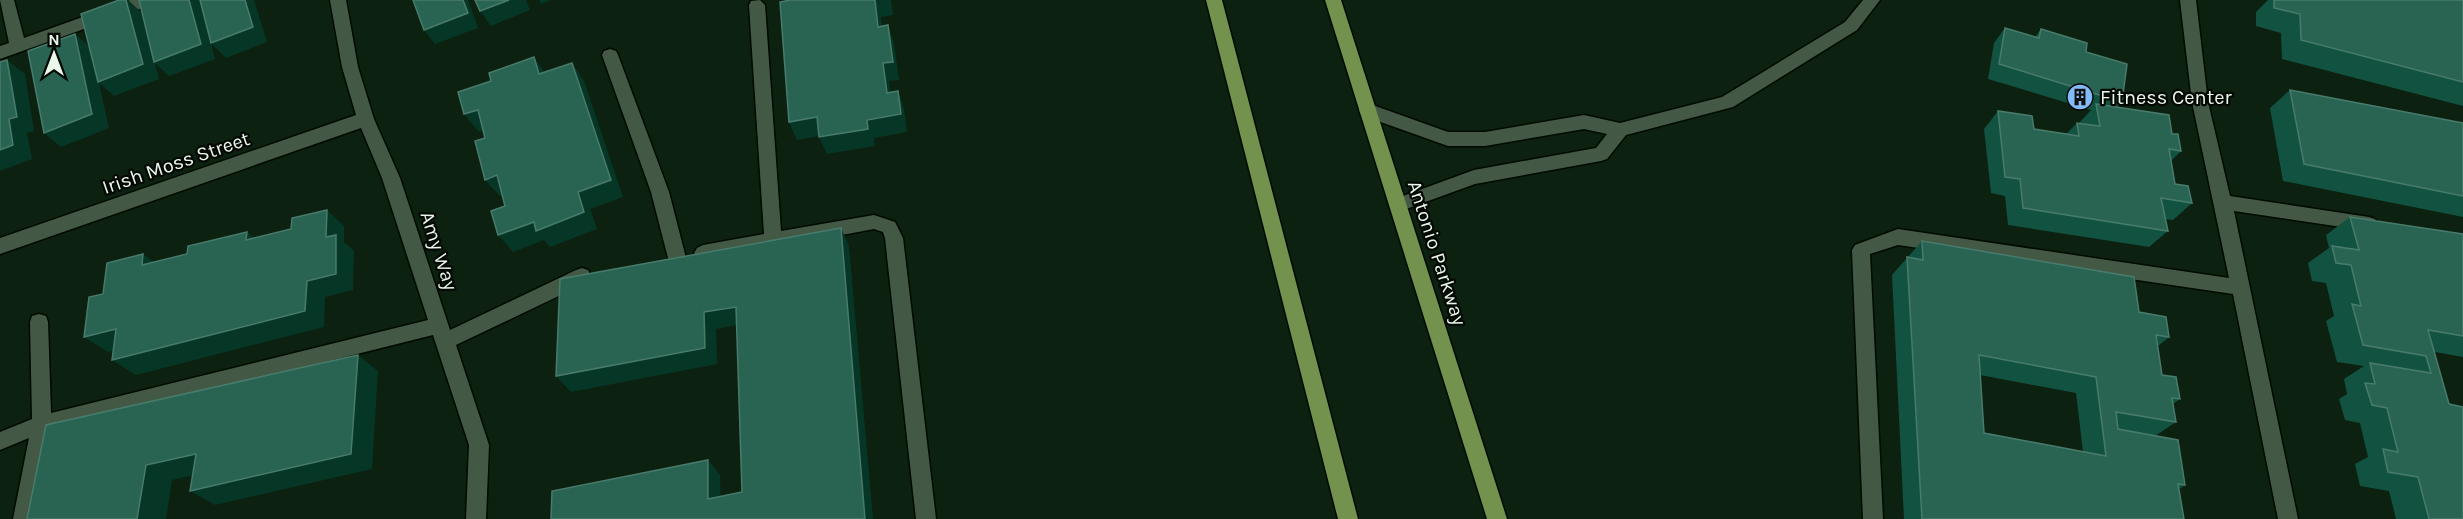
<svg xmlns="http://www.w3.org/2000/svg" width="2463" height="519" font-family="Karla,sans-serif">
<rect width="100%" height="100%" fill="#0d2110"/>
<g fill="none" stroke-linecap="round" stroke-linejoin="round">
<defs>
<g id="minor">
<path d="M0,0H14L24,38L130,0H156L154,4L0,59V46L9,43Z"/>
<path d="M330,0H346L358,67L374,119L400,178L450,330L576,270L582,268L588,270L591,276L588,282L456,345L489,445L486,519H466L469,445L433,335L50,431L33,519H13L29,438L0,450V432L32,419L30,322L32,316L39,314L46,316L48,322L51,413L428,320L382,178L361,128L0,254V238L356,115L342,67Z"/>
<path d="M760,0L765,5L781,231L874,215L895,222L903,238L936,519H916L885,238L883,232L874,229L703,261L697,258L694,253L697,248L703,245L764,234L749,5L751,1Z"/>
<path d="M1863,0H1880L1857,30L1733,107L1626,135L1607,159L1601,161L1475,184L1398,212L1392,210L1389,205L1392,200L1474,170L1596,148L1607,134L1584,129L1485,146H1448L1361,115L1359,110L1361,105L1367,103L1448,132H1485L1584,115L1620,123L1722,97L1845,22Z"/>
<path d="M2180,0H2196L2208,102L2230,196L2369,217L2375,219L2378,224L2375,229L2369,231L2234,211L2298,519H2278L2233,294L1898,245L1870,254L1883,519H1863L1852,250L1855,245L1898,229L2229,278L2192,102Z"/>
<path d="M610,49L616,51L618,55L669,192L686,258L683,263L677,266L671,263L668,258L651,192L602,55L604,51Z"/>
</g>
<g id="major">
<path d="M1206,0H1222L1358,519H1338Z"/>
<path d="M1325,0H1341L1507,519H1487Z"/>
</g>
</defs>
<!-- minor casing -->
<use href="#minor" stroke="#000a01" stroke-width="3"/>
<!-- major casing -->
<use href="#major" stroke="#000a01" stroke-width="3"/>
<!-- minor -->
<use href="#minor" fill="#435945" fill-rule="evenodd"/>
<!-- major -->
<use href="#major" fill="#73924d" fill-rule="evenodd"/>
</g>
<!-- wall -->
<g fill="#125241" fill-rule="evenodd">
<path d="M2268,0H2463V106L2282,59L2281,33L2256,26V12Z"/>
<path d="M2005,28L2035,37L2041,29L2086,52L2122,102L2117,107L2172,134L2181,151L2171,161L2175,184L2192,203L2173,220L2165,219L2168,231L2149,247L2008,225L2005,196L1991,193L1984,129L1998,111L2034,129L2066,134L2077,123L2080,124V122L2091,110L1988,79L1994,43Z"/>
<path d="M2290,90L2463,123V217L2283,181L2270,108Z"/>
<path d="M2350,217L2463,234V357L2435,352L2463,519H2396L2389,491L2360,486L2355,464L2368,457L2360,423L2345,420L2339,399L2347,394L2344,379L2364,366L2337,362L2326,321L2334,316L2326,283L2312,281L2308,263L2329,248L2326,235Z"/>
<path d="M1922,241L2139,312L2169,337L2158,346L2162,375L2180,399L2173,404L2176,422L2155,436L2185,485L2179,489L2184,519H1904L1892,275ZM1980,375L2076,393L2083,452L1984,433Z"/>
</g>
<!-- shaded-wall -->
<g fill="#063726">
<path d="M126,0H128L141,12L154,61L189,0H254L267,42L226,58L211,43L215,59L169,76L155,63L159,79L114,96L99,83L109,128L61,147L44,133L75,34L91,48Z"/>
<path d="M463,0H468L478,28L435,44L424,30Z"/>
<path d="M509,0H526L530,10L491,26L480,11Z"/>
<path d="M539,0H551L541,4Z"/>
<path d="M875,0H891L893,15L881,17L884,45L878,27Z"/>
<path d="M888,25L894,43L899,80L889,81L893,111L887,93L883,63Z"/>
<path d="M534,57L546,75L539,74Z"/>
<path d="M7,60L25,74L34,131L27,133L32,159L0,171V150L9,119Z"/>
<path d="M572,63L584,81L623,197L590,209L597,229L550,247L544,240L513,252L498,235L578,192Z"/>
<path d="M898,91L904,109L907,132L874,138L875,146L827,154L819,137Z"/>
<path d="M478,110L492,127L479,132L464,114Z"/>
<path d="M817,117L825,135L797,140L789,122Z"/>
<path d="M497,175L511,192L500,196L485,180Z"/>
<path d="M327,210L344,226V242L354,251L353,290L325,297L324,327L136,375L112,360L307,281L326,237Z"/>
<path d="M841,228L849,246L873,519H865Z"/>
<path d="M247,232L266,248L246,240Z"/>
<path d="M143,254L165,270L142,265Z"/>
<path d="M736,307L747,323L716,329L717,364L571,392L556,376L704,312Z"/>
<path d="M116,329L139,344L108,352L84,337Z"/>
<path d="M358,355L378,371L372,469L215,505L190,491Z"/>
<path d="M196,454L221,469L172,480L166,519H137L146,465Z"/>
<path d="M708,460L720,475L721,513L708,499Z"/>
</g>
<!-- building -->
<g fill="#296453" stroke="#487b6b" stroke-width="1.5" fill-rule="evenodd">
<path d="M119,0H126L143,64L98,82L81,14Z"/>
<path d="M139,0H189L201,44L154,62Z"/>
<path d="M200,0H245L253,27L211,43Z"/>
<path d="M413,0H463L468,13L424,30Z"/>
<path d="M475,0H509L480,11Z"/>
<path d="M790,0H875L878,27L888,25L893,62L883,63L887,93L898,91L901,114L867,120L868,129L819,137L817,117L789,122L780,2Z"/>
<path d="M2274,0H2463V82L2301,40L2300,14L2274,8Z"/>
<path d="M2005,28L2039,38L2041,29L2087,43L2086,52L2127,64L2122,102L1999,64Z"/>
<path d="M75,34L92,114L44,133L28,51Z"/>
<path d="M534,57L539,74L572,63L611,180L578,192L584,212L536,231L534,222L498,235L491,211L505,206L497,175L485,180L475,141L485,138L478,110L464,114L458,92L491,81L489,73Z"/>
<path d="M7,60L17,117L9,119L13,145L0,150V62Z"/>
<path d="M2290,90L2463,123V196L2304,164Z"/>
<path d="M2096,104L2169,115L2172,134H2178L2181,151L2169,149L2175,184L2188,186L2192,203L2161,198L2168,231L2023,208L2020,179L2005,177L1998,111L2032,116L2034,129L2079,136L2077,123L2100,126Z"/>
<path d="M327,210L326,237L336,235V274L307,281L305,311L112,360L116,329L84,337L89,297L103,294L107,263L143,254L142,265L187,254L188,246L247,232L246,240L291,229L292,218Z"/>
<path d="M2350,217L2463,234V336L2428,330L2449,404L2463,407V519H2429L2418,477L2388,472L2383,449L2398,452L2387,408L2372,405L2365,383L2375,384L2370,363L2431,373L2426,356L2363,345L2352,304L2361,306L2351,265L2336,263L2332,246L2359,250Z"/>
<path d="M841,228L865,519H551L552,491L708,460V499L742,492L736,307L704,312L705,348L556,376L560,279Z"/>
<path d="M1922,241L2134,277L2139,312L2166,317L2169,337L2156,335L2162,375L2176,377L2180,399L2172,398L2176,422L2116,412L2118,429L2178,440L2185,485L2178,484L2184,519H1922L1907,257L1923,260ZM1979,355L2096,377L2106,456L1984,433Z"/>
<path d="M358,355L351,454L190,491L196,454L146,465L137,519H27L46,425Z"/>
</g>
<!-- icons -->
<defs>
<symbol id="building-disc" viewBox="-11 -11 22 22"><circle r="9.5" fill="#83bcfb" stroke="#030803"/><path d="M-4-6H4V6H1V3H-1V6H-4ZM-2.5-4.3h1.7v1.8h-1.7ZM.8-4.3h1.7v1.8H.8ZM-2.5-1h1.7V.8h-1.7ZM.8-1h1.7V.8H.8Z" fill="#111"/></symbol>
</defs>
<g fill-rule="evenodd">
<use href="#building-disc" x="2065" y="82" width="30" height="30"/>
</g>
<g text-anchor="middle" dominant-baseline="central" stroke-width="4.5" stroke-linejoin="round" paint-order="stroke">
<!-- poi labels -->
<g font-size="20" fill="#eaf7eb" stroke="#030803" text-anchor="start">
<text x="2100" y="97">Fitness Center</text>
</g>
<!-- street labels -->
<g font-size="20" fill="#eaf7eb" stroke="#030803">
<text transform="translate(176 163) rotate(-19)">Irish Moss Street</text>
<text transform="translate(439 251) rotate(72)">Amy Way</text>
<text transform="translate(1437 253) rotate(72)">Antonio Parkway</text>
</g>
</g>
<!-- north arrow -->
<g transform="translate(54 54)" stroke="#030803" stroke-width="4.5" paint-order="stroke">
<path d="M0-4.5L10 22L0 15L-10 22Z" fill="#eaf7eb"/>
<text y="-9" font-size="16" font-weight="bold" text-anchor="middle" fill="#eaf7eb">N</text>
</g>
</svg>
